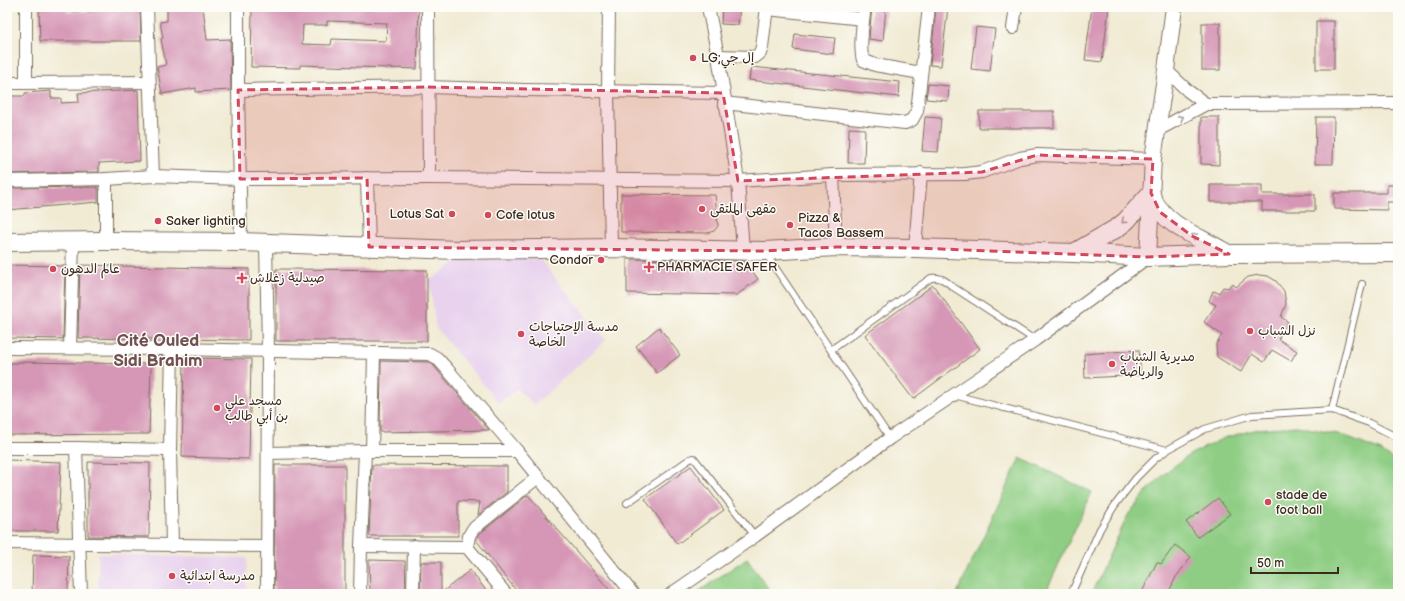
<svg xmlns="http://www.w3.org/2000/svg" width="1405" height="601" font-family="'Balsamiq Sans','Playpen Sans Arabic',sans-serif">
<rect width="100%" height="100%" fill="#fdfcf7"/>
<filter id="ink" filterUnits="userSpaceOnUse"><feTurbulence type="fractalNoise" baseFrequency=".025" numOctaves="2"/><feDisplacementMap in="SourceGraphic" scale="8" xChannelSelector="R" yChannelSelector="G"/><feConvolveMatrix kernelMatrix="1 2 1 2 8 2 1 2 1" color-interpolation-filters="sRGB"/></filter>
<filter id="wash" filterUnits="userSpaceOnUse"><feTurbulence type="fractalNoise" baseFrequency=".012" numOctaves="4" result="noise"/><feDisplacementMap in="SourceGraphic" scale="16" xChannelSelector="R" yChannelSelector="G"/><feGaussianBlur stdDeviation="0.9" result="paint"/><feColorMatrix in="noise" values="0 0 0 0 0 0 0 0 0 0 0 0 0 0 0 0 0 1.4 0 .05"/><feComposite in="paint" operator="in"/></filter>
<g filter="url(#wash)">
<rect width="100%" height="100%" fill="#f1ebd4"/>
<!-- built -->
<g fill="#e8d2ee">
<path d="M538,257L606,340L534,405L517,389L499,403L436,328L429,281L459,260Z"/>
<path d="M98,554L247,558L246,594H98Z"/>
</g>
<!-- green -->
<g fill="#8ecd83" stroke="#647c50">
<path d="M1297,426L1338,434L1381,451L1398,463V594H1091L1128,515L1149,489L1170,469L1191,454L1224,438L1257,429Z"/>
<path d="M1020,458L1092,492L1045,594H958L957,593Z"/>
<path d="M747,558L770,591L766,594H695Z"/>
</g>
<g id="blocks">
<!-- building -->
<g fill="#d697b6" fill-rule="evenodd">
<path d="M39,7H67V12L93,11V8L116,7V10L140,9L141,41H40Z"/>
<path d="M167,7H203L207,40L230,39L231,90L196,92V88L162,94L157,67L166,65L161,39L163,38L160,22L167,21Z"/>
<path d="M252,7H419L417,69L300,65V68L251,67ZM327,21L387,23L386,41L332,39L331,45L302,44L303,25H327Z"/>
<path d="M722,7H740L738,25L721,24Z"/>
<path d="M872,7H886L883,41L869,39Z"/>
<path d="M936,7H948L941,66L930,65Z"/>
<path d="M1092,7H1109L1102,62L1085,60Z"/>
<rect x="1316" y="21" width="18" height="48"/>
<rect x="1202" y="23" width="18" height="47"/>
<path d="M976,27L995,29L990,71L971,69Z"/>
<path d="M795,34L835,38L833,54L793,49Z"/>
<path d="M751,67L900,82L899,97L749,80Z"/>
<path d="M928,84L949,86L948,101L926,99Z"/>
<path d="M138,90L140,161L99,163V172L7,174V96H25V93L51,91V98H61V103L79,102L78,93Z"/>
<rect x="979" y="111" width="75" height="17"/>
<path d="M925,117L941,118L938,152L922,151Z"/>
<path d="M1201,117H1219V165L1201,164Z"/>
<path d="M1316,117H1334L1333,164H1315Z"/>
<path d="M849,128L865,129L864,163H848Z"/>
<path d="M1210,185H1262V194H1315V211H1262V202H1210Z"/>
<path d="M1387,185H1398V202H1387V210L1334,209V193H1387Z"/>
<path d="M98,187V202L7,210V188Z"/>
<path d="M621,194L715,195L718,226L714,231L707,233L621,232Z"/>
<path d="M627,259L745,261L758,279L737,295L627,293Z"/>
<path d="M7,265L65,266L63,339L7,338Z"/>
<path d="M80,265L249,269V340L78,338Z"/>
<path d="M276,269L427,270V341H276Z"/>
<path d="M1259,275L1268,276L1276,281L1284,291L1286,304L1281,317L1288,322L1278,339L1297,351L1291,361L1272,350L1264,362L1252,354L1241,372L1217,357L1216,344L1222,335L1204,322L1216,305L1209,301L1213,291L1219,293L1223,287L1228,288L1232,283L1236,287L1248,277Z"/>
<path d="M933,285L980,349L913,399L865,335Z"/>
<path d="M659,327L680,355L657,373L636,346Z"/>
<path d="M1139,350L1141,375L1085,378L1084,354Z"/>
<path d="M184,358L251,359L249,459L182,457Z"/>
<path d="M381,361L429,362L432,364L489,430L380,432Z"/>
<path d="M18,362L151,364L149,434L7,435V363H18Z"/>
<path d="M7,460L61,462L58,531H7Z"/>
<path d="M88,462L150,463L149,537L88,536Z"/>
<path d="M275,465H345V594H274Z"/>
<path d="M372,465L507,466V492L478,515L480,502L458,501V536H369Z"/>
<path d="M691,466L724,510L677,544L645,499Z"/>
<path d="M528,495L613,594H519L476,540L479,534Z"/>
<path d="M1218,498L1230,514L1198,537L1186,522Z"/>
<path d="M1175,545L1191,557L1176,577L1168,594H1141L1157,562L1161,564Z"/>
<path d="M33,555L69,556L68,594H32Z"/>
<path d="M369,560L405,561L406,594H370Z"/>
<path d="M421,562H441V593L470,570L489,594H420Z"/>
</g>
</g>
</g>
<g filter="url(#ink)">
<use href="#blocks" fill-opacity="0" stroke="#7b6e5e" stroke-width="1"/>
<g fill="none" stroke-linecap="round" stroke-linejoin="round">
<defs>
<g id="service">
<path d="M766,254L890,438"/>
<path d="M831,350L931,278C941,277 945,280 953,287L1035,340"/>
<path d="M954,395L1167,450"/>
<path d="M1332,410L1362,284"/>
<path d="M627,503L690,459L694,458L755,536"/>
<path d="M1071,594L1100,529L1115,505L1136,478L1155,459L1167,450L1205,429L1252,415L1332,410L1369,423L1398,438"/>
</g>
<g id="minor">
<path d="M147,7L153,176"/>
<path d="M238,7V90L241,242"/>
<path d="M428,7L429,178"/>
<path d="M609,7L608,91L611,248"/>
<path d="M708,7L718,56L738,181L743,251"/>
<path d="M865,7C863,20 859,48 863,60L875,65L921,73"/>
<path d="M767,9L863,19"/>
<path d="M1013,28L1016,7"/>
<path d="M718,56L755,57L760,53L762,47L767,7"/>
<path d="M1166,70L1188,91L1206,104"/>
<path d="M7,83H26V7"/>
<path d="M26,83L149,82"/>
<path d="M238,90L428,87L524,90L723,93"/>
<path d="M724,103L905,123L912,120L917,111L929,7"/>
<path d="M1156,131L1206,104L1398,103"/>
<path d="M833,175L836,247"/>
<path d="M367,178L369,247"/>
<path d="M7,181L106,179L153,176L240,179L429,178L738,181L833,175L965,174L982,172L1020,158L1037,155L1153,159"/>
<path d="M106,241V179"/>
<path d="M266,243L268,350L267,594"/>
<path d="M915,248L921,173"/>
<path d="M7,348L172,349L430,354L437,358L447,369L517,451L633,594"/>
<path d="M70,348L73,241"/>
<path d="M172,349L170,450L172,546"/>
<path d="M7,448H76L170,450"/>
<path d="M76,448L81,594"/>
<path d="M372,451L374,353"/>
<path d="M268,453L365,451H517"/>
<path d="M7,543L267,546"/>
<path d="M361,546L467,547L506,594"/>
<path d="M467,547L469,536L473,529L538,477"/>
<path d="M360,594L361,546L365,451"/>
<path d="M413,594L414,546"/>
<path d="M671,594L755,536L890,438L1035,340L1148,257"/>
</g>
<path id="tertiary" d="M1148,257L1153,159L1166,70L1174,7"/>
<g id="secondary">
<path d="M1152,198C1166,227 1200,237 1226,253"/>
<path d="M7,242L106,241L241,242L457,250L611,248L764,251L836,247L915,248L1074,253L1148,257L1229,254L1398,253"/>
<path d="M1074,253L1117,228L1126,221L1151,193"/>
</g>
</defs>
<!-- service casing -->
<use href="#service" stroke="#7b6e5e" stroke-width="8"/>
<!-- minor casing -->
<use href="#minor" stroke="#7b6e5e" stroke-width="14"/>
<!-- tertiary casing -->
<use href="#tertiary" stroke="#7b6e5e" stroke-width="18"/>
<!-- secondary casing -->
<use href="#secondary" stroke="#7b6e5e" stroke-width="20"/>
<!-- service -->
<use href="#service" stroke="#fff" stroke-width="6"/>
<!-- minor -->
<use href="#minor" stroke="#fff" stroke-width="12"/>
<!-- tertiary -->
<use href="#tertiary" stroke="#fff" stroke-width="16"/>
<!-- secondary -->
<use href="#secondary" stroke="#fff" stroke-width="18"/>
</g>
<!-- one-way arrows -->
<defs><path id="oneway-chevron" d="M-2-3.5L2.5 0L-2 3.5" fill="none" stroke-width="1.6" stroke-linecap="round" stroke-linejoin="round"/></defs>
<g stroke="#a79f9a">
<use href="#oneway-chevron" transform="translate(1181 118) rotate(-28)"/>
<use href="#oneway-chevron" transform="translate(1124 221) rotate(138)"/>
<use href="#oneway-chevron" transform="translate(1194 236) rotate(-150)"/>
</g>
</g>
<!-- marked area -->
<path fill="#d1495b" fill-opacity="0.2" stroke="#d1495b" stroke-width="3" stroke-dasharray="8 5" stroke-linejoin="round" d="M428,87L723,93L738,181L982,172L1037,155L1153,159L1151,193L1160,212L1192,236L1229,254L1148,257L915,248L836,247L764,251L369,247L367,178L240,179L238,90Z"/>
<!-- markers -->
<g fill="#d1495b" stroke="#fdfcf7" stroke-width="1.5">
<circle cx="693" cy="58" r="4"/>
<circle cx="702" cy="209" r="4"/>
<circle cx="452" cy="214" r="4"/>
<circle cx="488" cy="215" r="4"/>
<circle cx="158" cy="221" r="4"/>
<circle cx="790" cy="225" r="4"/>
<circle cx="601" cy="260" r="4"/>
<path d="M647 261h4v4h4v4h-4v4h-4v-4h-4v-4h4z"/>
<circle cx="53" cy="269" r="4"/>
<path d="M240 272h4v4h4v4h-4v4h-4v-4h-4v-4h4z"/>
<circle cx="1250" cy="331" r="4"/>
<circle cx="521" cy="334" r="4"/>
<circle cx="1112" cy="364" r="4"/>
<circle cx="217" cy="408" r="4"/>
<circle cx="1268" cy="502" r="4"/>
<circle cx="172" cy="576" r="4"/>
</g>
<g text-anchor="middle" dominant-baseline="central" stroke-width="3" stroke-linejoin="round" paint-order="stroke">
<!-- poi labels -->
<g font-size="13" fill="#3b2a1e" stroke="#fdfcf7" text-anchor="start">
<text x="701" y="58">LG;إل جي</text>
<text x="710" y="209">مقهى الملتقى</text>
<text x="444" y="214" text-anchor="end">Lotus Sat</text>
<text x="496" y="215">Cofe lotus</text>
<text x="798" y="218">Pizza &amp;<tspan x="798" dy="15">Tacos Bassem</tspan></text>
<text x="166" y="221">Saker lighting</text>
<text x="593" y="260" text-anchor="end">Condor</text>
<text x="657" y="267">PHARMACIE SAFER</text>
<text x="61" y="269">عالم الدهون</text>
<text x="250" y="278">صيدلية زغلاش</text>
<text x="529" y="327">مدسة الإحتياجات<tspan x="529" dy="15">الخاصة</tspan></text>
<text x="1258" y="331">نزل الشباب</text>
<text x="1120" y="357">مديرية الشباب<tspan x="1120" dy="15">والرياضة</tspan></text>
<text x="225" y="401">مسجد علي<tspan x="225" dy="15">بن أبي طالب</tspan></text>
<text x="1276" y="495">stade de<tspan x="1276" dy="15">foot ball</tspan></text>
<text x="180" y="576">مدرسة ابتدائية</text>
</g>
<!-- district labels -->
<g font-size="17" font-weight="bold" fill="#715053" stroke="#fdfcf7">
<text x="158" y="341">Cité Ouled<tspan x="158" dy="20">Sidi Brahim</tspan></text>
</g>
</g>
<!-- margin -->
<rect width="1405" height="601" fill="none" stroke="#fdfcf7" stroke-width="24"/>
<!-- scale -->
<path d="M1251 567v6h87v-6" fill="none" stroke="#3b2a1e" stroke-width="2"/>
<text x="1257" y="567" font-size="12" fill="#3b2a1e" stroke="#fdfcf7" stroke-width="3" paint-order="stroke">50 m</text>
</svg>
